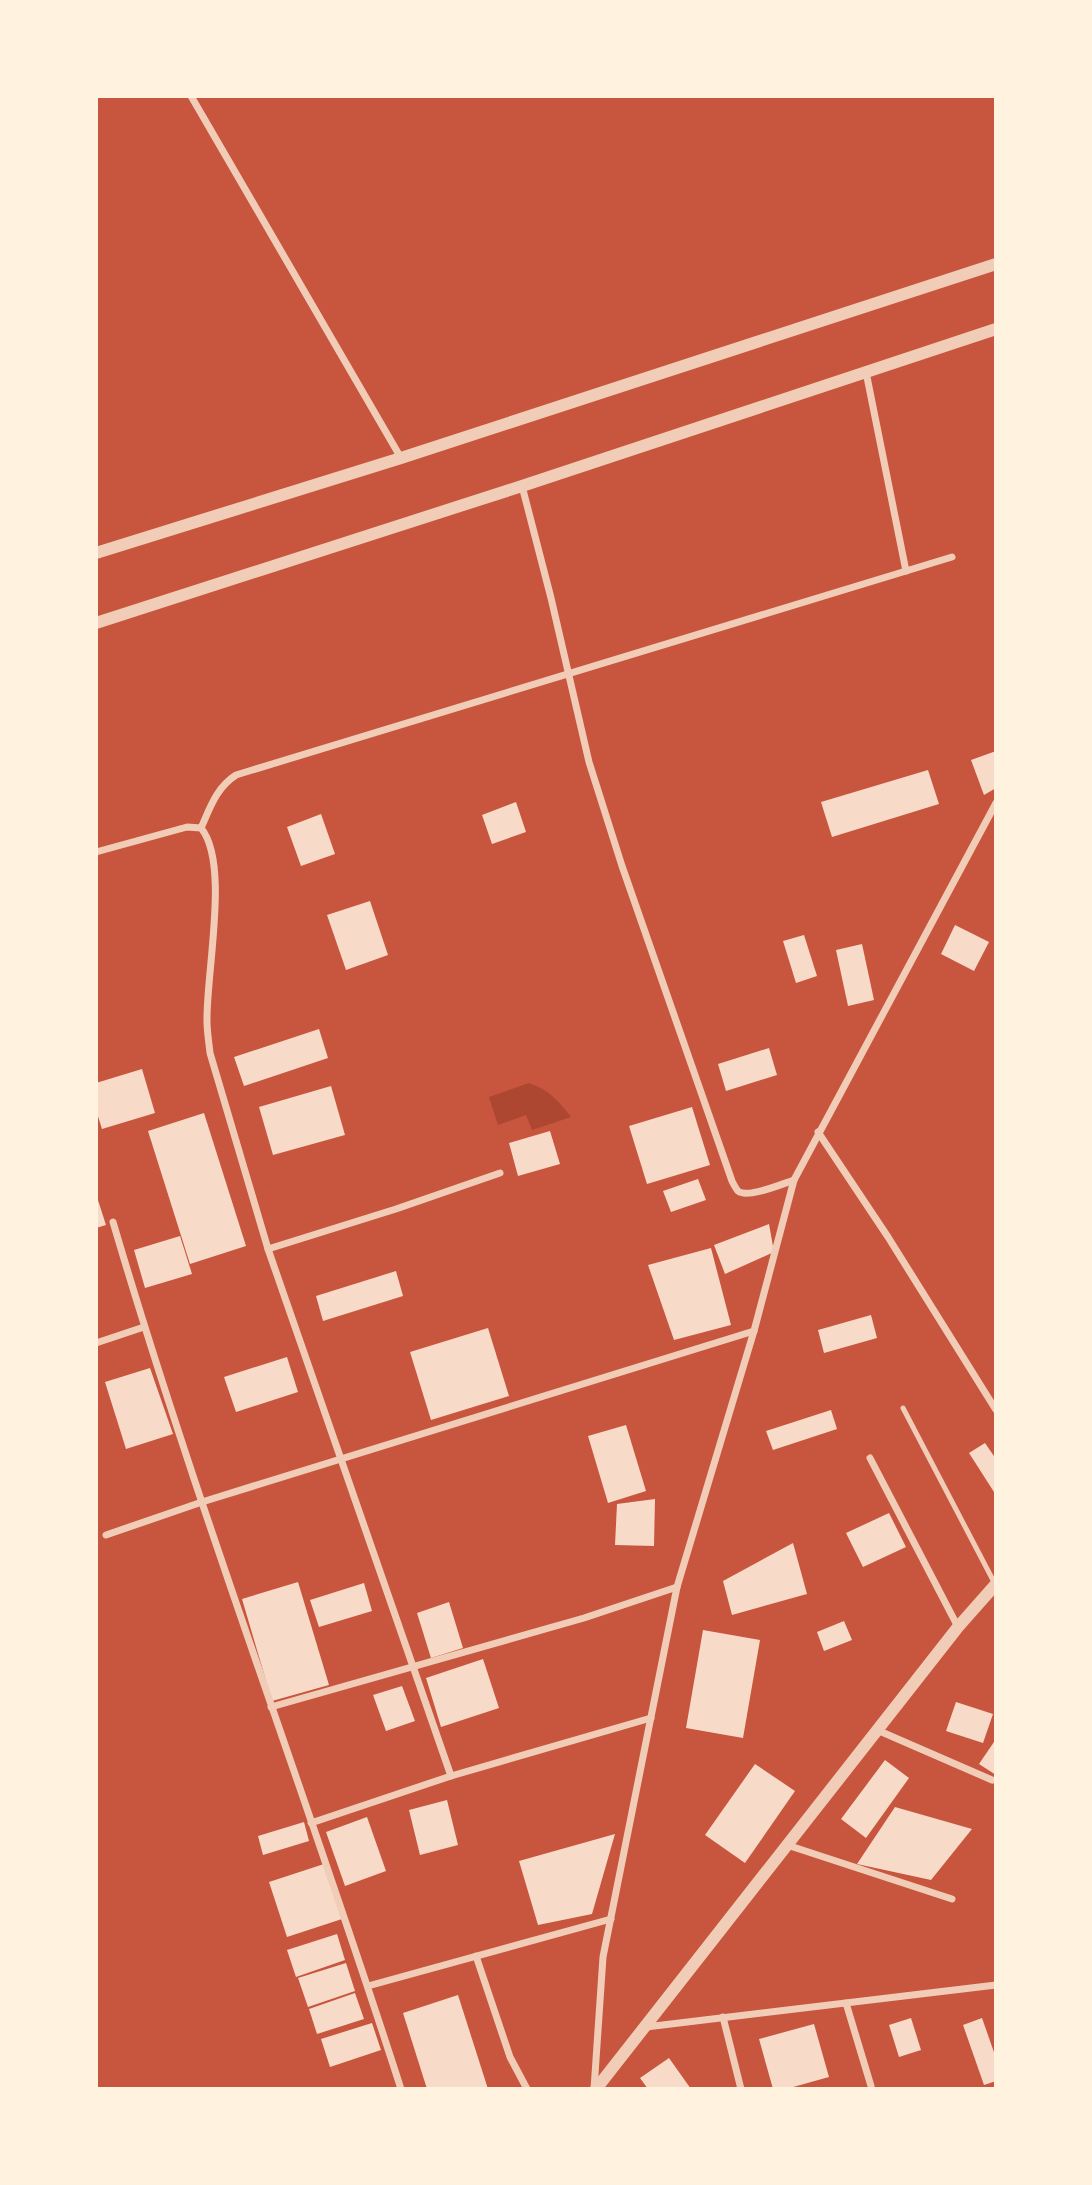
<svg xmlns="http://www.w3.org/2000/svg" width="1092" height="2185" font-family="'Archivo Narrow',sans-serif">
<rect width="100%" height="100%" fill="#c8553d"/>
<!-- green -->
<path fill="#ae4732" d="M529,1083C549,1090 559,1101 571,1117L532,1130L526,1115L498,1125L489,1097Z"/>
<!-- building -->
<g fill="#f7dbc8">
<path d="M996,751V788L984,795L971,760Z"/>
<path d="M928,770L939,804L832,837L821,802Z"/>
<path d="M516,802L526,832L492,844L482,815Z"/>
<path d="M321,814L335,854L301,866L287,827Z"/>
<path d="M370,901L388,955L346,970L327,915Z"/>
<path d="M955,925L989,942L974,971L941,954Z"/>
<path d="M804,935L817,976L796,983L783,941Z"/>
<path d="M862,944L874,1000L848,1006L836,950Z"/>
<path d="M319,1029L328,1058L244,1086L234,1057Z"/>
<path d="M769,1048L777,1075L726,1091L718,1064Z"/>
<path d="M142,1069L155,1113L102,1129L96,1110V1083Z"/>
<path d="M331,1086L345,1135L273,1155L259,1107Z"/>
<path d="M692,1107L710,1165L647,1184L629,1126Z"/>
<path d="M204,1113L246,1246L190,1264L148,1131Z"/>
<path d="M550,1131L560,1164L518,1176L509,1143Z"/>
<path d="M698,1179L706,1200L671,1212L663,1191Z"/>
<path d="M96,1194L106,1225L96,1228Z"/>
<path d="M769,1224L774,1252L725,1274L714,1245Z"/>
<path d="M180,1236L192,1274L145,1288L134,1250Z"/>
<path d="M711,1248L731,1325L674,1340L648,1265Z"/>
<path d="M396,1271L403,1296L323,1321L316,1296Z"/>
<path d="M871,1315L877,1338L824,1353L818,1330Z"/>
<path d="M488,1328L509,1396L431,1420L410,1352Z"/>
<path d="M287,1357L298,1392L236,1412L224,1377Z"/>
<path d="M150,1368L173,1434L126,1449L105,1382Z"/>
<path d="M831,1410L837,1429L773,1450L766,1431Z"/>
<path d="M626,1425L646,1491L608,1503L588,1436Z"/>
<path d="M985,1443L996,1459V1491L994,1492L969,1453Z"/>
<path d="M655,1499L654,1546L615,1545L617,1504Z"/>
<path d="M889,1513L906,1547L863,1567L846,1533Z"/>
<path d="M793,1543L807,1594L732,1615L723,1581Z"/>
<path d="M298,1582L329,1685L272,1701L242,1599Z"/>
<path d="M364,1583L372,1611L319,1627L310,1600Z"/>
<path d="M449,1602L463,1648L431,1658L417,1613Z"/>
<path d="M844,1621L852,1640L824,1651L817,1632Z"/>
<path d="M703,1630L760,1640L743,1738L686,1728Z"/>
<path d="M483,1659L499,1708L441,1727L426,1678Z"/>
<path d="M402,1686L415,1721L386,1731L373,1695Z"/>
<path d="M956,1702L993,1714L983,1743L946,1731Z"/>
<path d="M996,1739V1775L979,1764Z"/>
<path d="M885,1760L909,1778L866,1838L841,1819Z"/>
<path d="M755,1764L795,1791L745,1863L705,1835Z"/>
<path d="M447,1800L458,1845L420,1855L409,1810Z"/>
<path d="M895,1807L972,1829L931,1880L857,1864Z"/>
<path d="M367,1817L386,1871L345,1886L326,1832Z"/>
<path d="M304,1822L309,1841L263,1855L258,1836Z"/>
<path d="M615,1834L592,1914L538,1925L519,1861Z"/>
<path d="M324,1864L342,1919L287,1937L269,1882Z"/>
<path d="M337,1934L345,1960L296,1977L287,1950Z"/>
<path d="M346,1963L355,1991L308,2007L298,1978Z"/>
<path d="M355,1993L364,2019L317,2034L309,2009Z"/>
<path d="M458,1995L488,2089H427L403,2013Z"/>
<path d="M911,2018L921,2050L899,2057L889,2025Z"/>
<path d="M982,2018L996,2058V2081L984,2085L963,2025Z"/>
<path d="M372,2023L381,2050L330,2067L321,2039Z"/>
<path d="M814,2024L829,2077L786,2089H773L759,2039Z"/>
<path d="M669,2058L691,2089H648L640,2078Z"/>
</g>
<g fill="none" stroke-linecap="round" stroke-linejoin="round">
<!-- service -->
<path stroke="#f1ccb7" stroke-width="5" d="M903,1408L995,1584"/>
<!-- minor -->
<g stroke="#f1ccb7" stroke-width="7">
<path d="M191,96L401,458"/>
<path d="M866,372L906,571"/>
<path d="M522,486L551,598L589,762L622,866L732,1181C733,1183 736,1189 738,1191C747,1199 782,1184 794,1180"/>
<path d="M201,828C210,808 216,788 236,775L952,557"/>
<path d="M96,852L187,827L201,828C230,863 206,973 207,1021C207,1032 209,1043 210,1053L268,1249L451,1776"/>
<path d="M818,1132L888,1237L996,1410"/>
<path d="M113,1222C199,1514 308,1799 401,2089"/>
<path d="M268,1249L396,1209L500,1173"/>
<path d="M96,1343L144,1327"/>
<path d="M870,1458L958,1627"/>
<path d="M106,1535L202,1502L754,1331"/>
<path d="M271,1707L584,1618L677,1587"/>
<path d="M877,1730L992,1780"/>
<path d="M311,1823L451,1776L651,1718"/>
<path d="M787,1845L952,1899"/>
<path d="M476,1956L510,2057L527,2089"/>
<path d="M368,1986L611,1919"/>
<path d="M846,2003L871,2086"/>
<path d="M723,2017L741,2089"/>
<path d="M646,2027L996,1985"/>
<path d="M594,2089L603,1957L677,1587L754,1331L794,1180L996,803"/>
</g>
<!-- tertiary -->
<g stroke="#f1ccb7" stroke-width="12">
<path d="M96,553L401,458L996,264"/>
<path d="M96,623L522,486L996,329"/>
<path d="M596,2089L958,1627L996,1584"/>
</g>
</g>
<!-- border -->
<rect width="1092" height="2185" fill="none" stroke="#fff3e0" stroke-width="196"/>
</svg>
